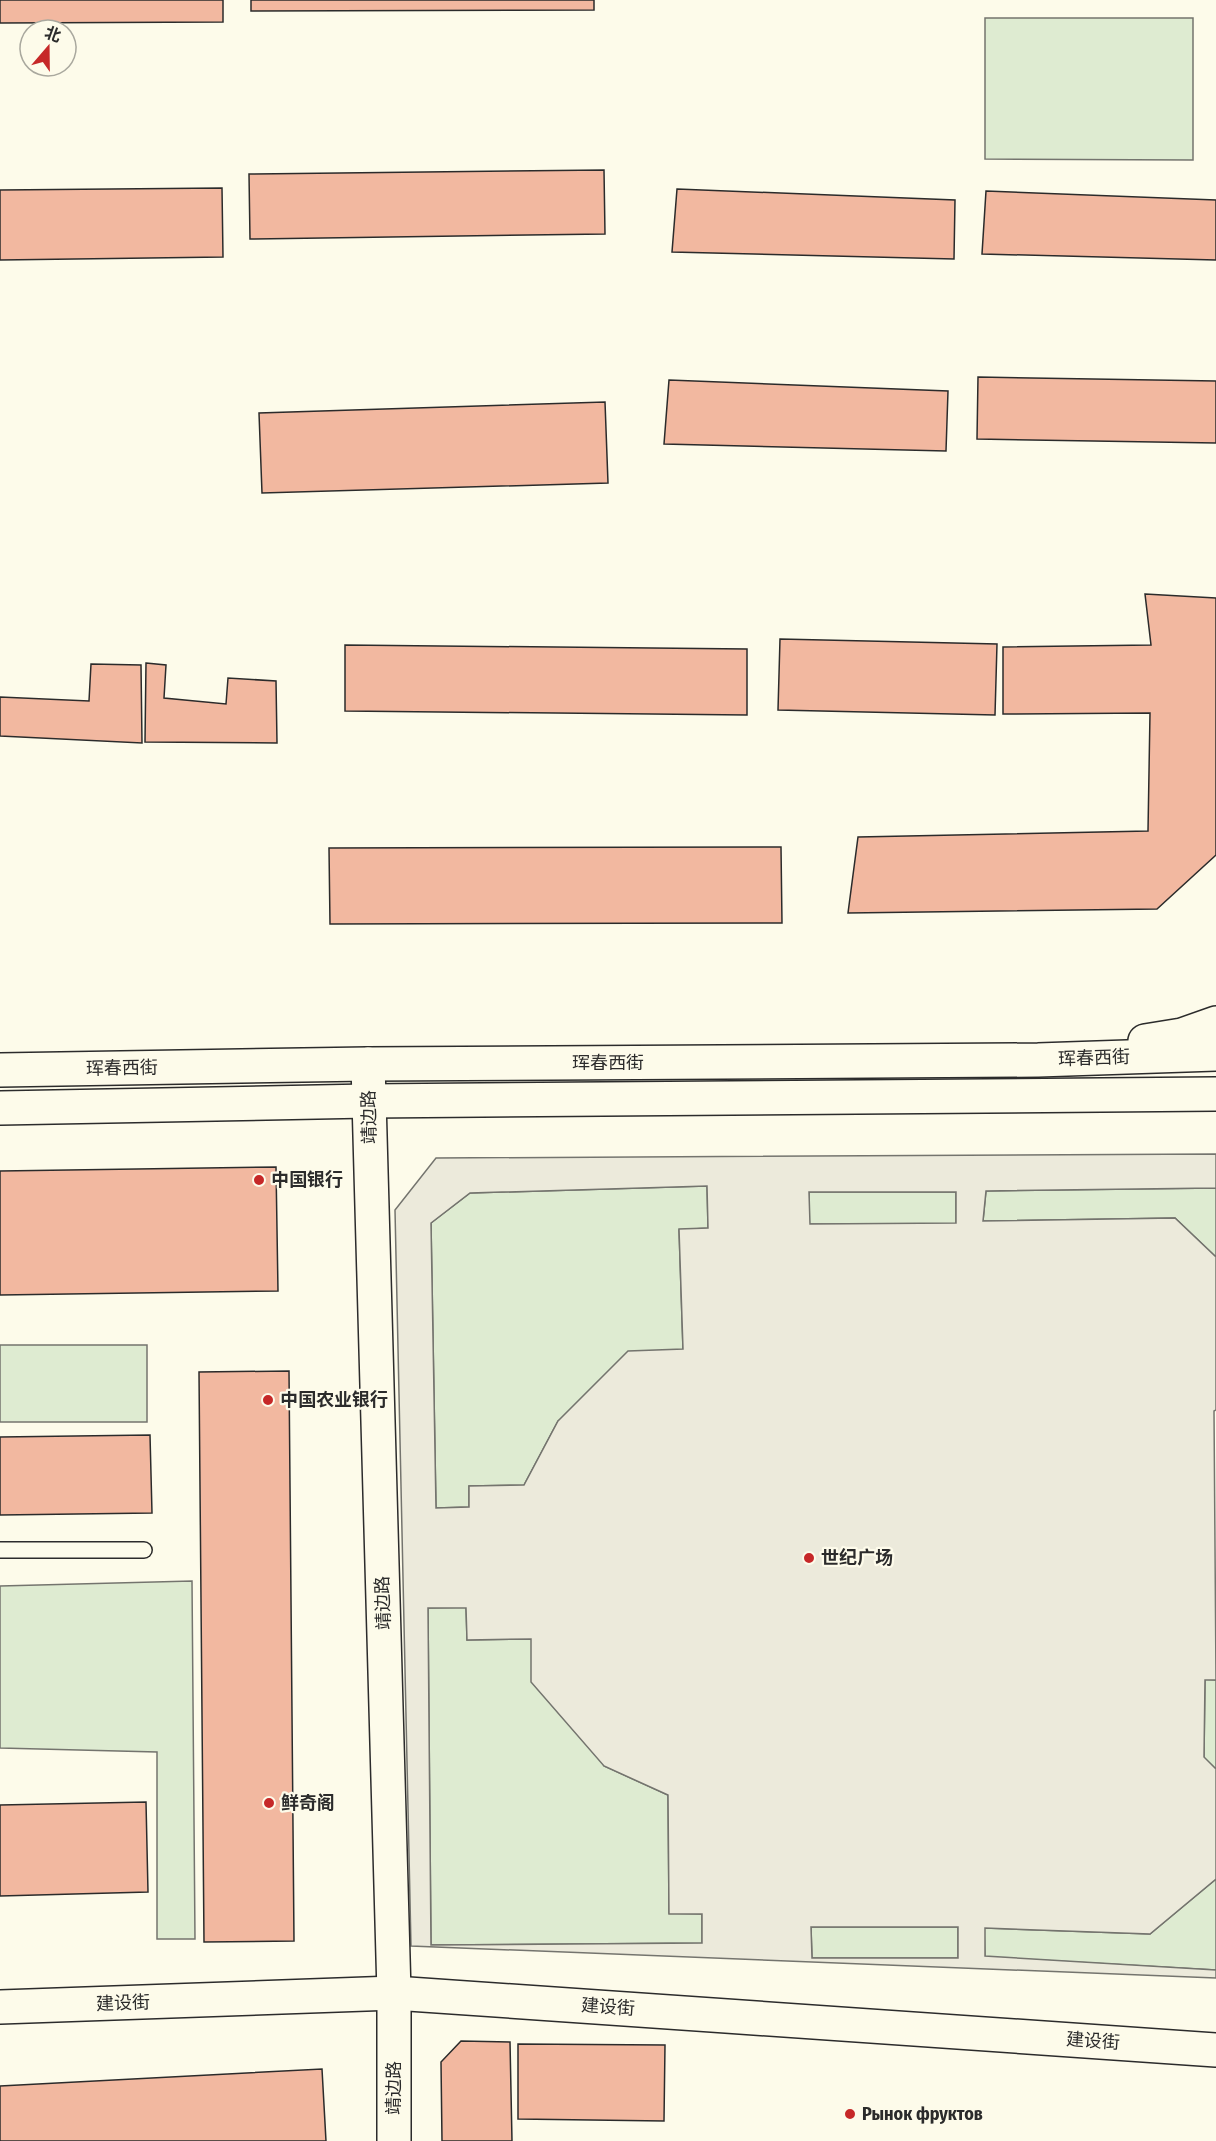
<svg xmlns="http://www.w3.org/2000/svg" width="1216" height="2141" font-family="'Fira Sans Condensed','Noto Sans SC',sans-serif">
<rect width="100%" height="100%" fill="#fdfbea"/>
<!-- green -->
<g fill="#deebd1" stroke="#74746e" stroke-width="1.5">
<path d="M985,18H1193V160L985,159Z"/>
<path d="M707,1186L708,1228L679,1230L683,1350L558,1421L524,1485L469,1486V1507L436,1508L431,1223L470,1193Z"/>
<path d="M1216,1188V1257L1175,1218L983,1221L986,1191Z"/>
<rect x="809" y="1192" width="147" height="32"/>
<rect x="0" y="1345" width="147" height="77"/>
<path d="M192,1581L195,1939H157V1752L0,1748V1586Z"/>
<path d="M466,1607L467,1640L531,1639L604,1766L668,1795L669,1913L702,1914V1943L431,1945L428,1608Z"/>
<path d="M1205,1679L1216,1680V1769L1204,1758Z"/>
<path d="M1216,1879V1970L985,1957L984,1928L1150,1934Z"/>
<path d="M811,1927H958V1958H812Z"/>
</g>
<!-- parking -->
<path fill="#eceadb" stroke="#74746e" stroke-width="1.5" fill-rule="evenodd" d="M1216,1154V1188L986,1191L983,1221L1175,1218L1216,1257V1410L1214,1411L1216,1680H1205L1204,1757L1216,1769V1879L1150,1934L985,1928V1956L1216,1970V1978L411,1946L395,1210L436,1158ZM707,1186L708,1228L679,1229L683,1349L628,1351L558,1421L524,1485L469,1486V1507L436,1508L431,1223L470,1193ZM809,1192H956V1223L810,1224ZM428,1608H466L467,1640L531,1639V1682L604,1766L668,1795L669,1914H702V1943L431,1945ZM811,1927H958V1958H812Z"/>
<!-- building -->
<g fill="#f2b8a0" stroke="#2b2b2b" stroke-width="1.5">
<path d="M0,0H223V22L0,23Z"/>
<path d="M251,0H594V10L251,11Z"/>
<path d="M604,170L605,234L250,239L249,174Z"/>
<path d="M222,188L223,257L0,260V190Z"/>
<path d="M677,189L955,200L954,259L672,252Z"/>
<path d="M986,191L1216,200V260L982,254Z"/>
<path d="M978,377L1216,381V443L977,439Z"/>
<path d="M669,380L948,391L946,451L664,444Z"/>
<path d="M605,402L608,483L262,493L259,413Z"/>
<path d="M1145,594L1216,598V855L1157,909L848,913L858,837L1148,831L1150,713L1003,714V647L1151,645Z"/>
<path d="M780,639L997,644L995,715L778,710Z"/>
<path d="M345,645L747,649V715L345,711Z"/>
<path d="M146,663L166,665L164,698L226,704L228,678L276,681L277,743L145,742Z"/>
<path d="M91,664L141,665L142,743L0,736V697L89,701Z"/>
<path d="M781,847L782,923L330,924L329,848Z"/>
<path d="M276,1167L278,1291L0,1295V1171Z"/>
<path d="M289,1371L294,1941L204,1942L199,1372Z"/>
<path d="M150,1435L152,1513L0,1515V1437Z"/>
<path d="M146,1802L148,1892L0,1896V1805Z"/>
<path d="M461,2041L510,2042L512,2141H442L441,2062Z"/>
<path d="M518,2044L665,2045L664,2121L518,2119Z"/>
<path d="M322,2069L326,2141H0V2086Z"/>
</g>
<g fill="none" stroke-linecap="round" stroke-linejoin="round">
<defs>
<path id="service" d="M0,1550H144"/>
<g id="tertiary">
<path d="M368,1064L394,1993V2141"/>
<path d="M0,2007L394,1993L1216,2050"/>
</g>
<g id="primary">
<path d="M1145,1041L1182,1035L1216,1023"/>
<path d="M0,1070L368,1064L1038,1060L1216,1054"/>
<path d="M0,1108L368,1101L1216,1094"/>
</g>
</defs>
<!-- service casing -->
<use href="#service" stroke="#2b2b2b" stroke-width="18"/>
<!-- tertiary casing -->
<use href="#tertiary" stroke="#2b2b2b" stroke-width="36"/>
<!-- primary casing -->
<use href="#primary" stroke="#2b2b2b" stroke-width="36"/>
<!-- service -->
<use href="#service" stroke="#fdfbea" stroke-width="15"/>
<!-- tertiary -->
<use href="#tertiary" stroke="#fdfbea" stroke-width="33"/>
<!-- primary -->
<use href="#primary" stroke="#fdfbea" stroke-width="33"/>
</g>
<!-- markers -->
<g fill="#c62828" stroke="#fdfbea" stroke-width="2">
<circle cx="259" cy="1180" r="6"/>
<circle cx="268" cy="1400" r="6"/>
<circle cx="809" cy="1558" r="6"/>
<circle cx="269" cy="1803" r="6"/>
<circle cx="850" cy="2114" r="6"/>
</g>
<g text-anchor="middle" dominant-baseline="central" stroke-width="4.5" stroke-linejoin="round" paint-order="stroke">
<!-- street labels -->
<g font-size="18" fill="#2b2b2b" stroke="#fdfbea">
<text transform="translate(1094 1058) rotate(-2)">珲春西街</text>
<text x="608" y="1063">珲春西街</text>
<text transform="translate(122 1068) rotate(-1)">珲春西街</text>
<text transform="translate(369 1117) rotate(-91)">靖边路</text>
<text transform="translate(383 1603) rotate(-92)">靖边路</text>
<text transform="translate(123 2003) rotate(-2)">建设街</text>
<text transform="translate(608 2007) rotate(4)">建设街</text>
<text transform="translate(1093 2041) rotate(4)">建设街</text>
<text transform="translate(394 2088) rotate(-90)">靖边路</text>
</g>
<!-- poi labels -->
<g font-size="18" font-weight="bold" fill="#2b2b2b" stroke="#fdfbea" text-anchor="start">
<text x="271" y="1180">中国银行</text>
<text x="280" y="1400">中国农业银行</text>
<text x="821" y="1558">世纪广场</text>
<text x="281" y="1803">鲜奇阁</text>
<text x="862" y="2114">Рынок фруктов</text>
</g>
</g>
<!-- north arrow -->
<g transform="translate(48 48) rotate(20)"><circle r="28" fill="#fdfbea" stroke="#a9a89e" stroke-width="1.5"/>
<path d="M0-4.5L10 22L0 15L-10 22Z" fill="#c62828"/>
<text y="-9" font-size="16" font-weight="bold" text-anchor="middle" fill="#2b2b2b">北</text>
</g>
</svg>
